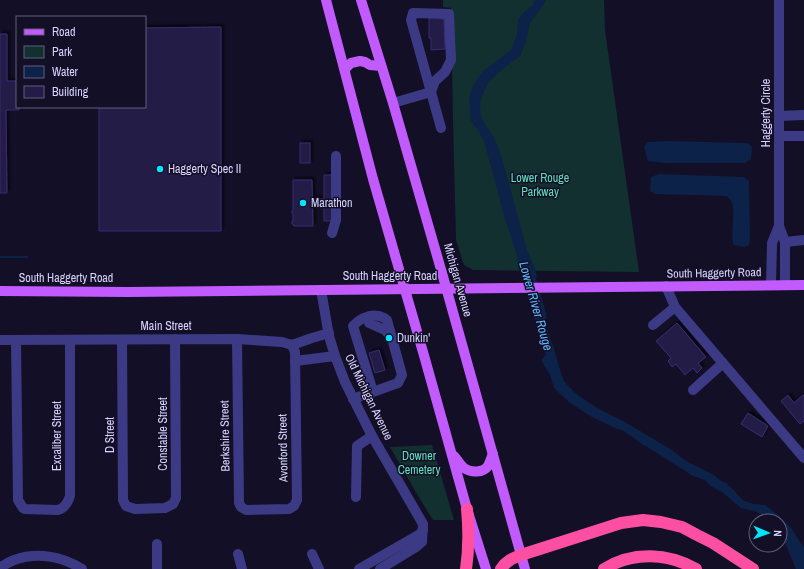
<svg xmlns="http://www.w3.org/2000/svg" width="804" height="569" font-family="'Archivo Narrow',sans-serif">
<defs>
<filter id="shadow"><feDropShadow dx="2.5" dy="-2.5" stdDeviation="1" flood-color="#0009"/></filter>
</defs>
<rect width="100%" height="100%" fill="#130f26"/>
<!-- green -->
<g fill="#12302f">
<path d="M443,0H604L605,30L639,272L473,270L464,265L456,240L453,122L451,8L443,7Z"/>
<path d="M432,445L454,520H433L417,494L390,447Z"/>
</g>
<!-- water -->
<g fill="#0c2248">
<path d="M535,0H546L544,4L530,23L526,41L520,56L499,72L488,83L482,96L480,106L481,117L495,140L501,155L527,250L535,269L537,277L523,276L520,264L506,222L484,141L478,130L471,121L469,100L472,87L480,75L483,71L511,50L517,35L518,20L525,11L533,5Z"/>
<path d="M668,141L747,143L752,147L751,159L745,163H666L648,161L644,147L648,142Z"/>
<path d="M659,174L744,177L749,181L750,238L749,245L744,247L734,245C729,232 737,212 731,201C730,199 728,198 727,196L655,194L650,191L651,177Z"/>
<path d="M529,300L542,301L544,309L545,323L554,349L561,373L564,381L573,391L585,400L599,409L625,422L672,450L686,461L714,475L721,481L726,483L734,490L738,495L744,501L754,504L765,505L778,515L791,528L804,548V569H796L780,531V521H771L769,519L757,512L741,508L722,492L712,487L705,480L693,476L649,448L643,445L634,438L622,430L617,429L590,416L569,402L554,388L550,375L542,362V359L545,356L546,354L543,348L539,332Z"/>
</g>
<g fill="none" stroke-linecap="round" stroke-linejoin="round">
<!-- stream -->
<path stroke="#0c2248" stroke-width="2" d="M0,257H27"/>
<!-- river -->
<path stroke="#0c2248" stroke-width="13" d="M524,260L540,316"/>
</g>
<!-- building -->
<g fill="#241b47" stroke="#3b2d73" filter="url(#shadow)">
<path d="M441,16V19H444L445,49L431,50V38H429V17Z"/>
<path d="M221,27V231H99V107H145V28Z"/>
<path d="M0,34H7V81H17V107H19V110H6L7,193H0Z"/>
<rect x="300" y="143" width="10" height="20"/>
<path d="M324,175H334V221H324V206H307V199H324Z"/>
<path d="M293,180H312L313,226H294L293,224H292V221H293V213H292V211H293Z"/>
<path d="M677,323L706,357L698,363L702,368L697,373L693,368L685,375L676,364L672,367L668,361L671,358L656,341Z"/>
<path d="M379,350L385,370L375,373L369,353Z"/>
<path d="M788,395L794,403L803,395L804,396V421L800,424L781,401Z"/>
<path d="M748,413L768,426L762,437L741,424Z"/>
</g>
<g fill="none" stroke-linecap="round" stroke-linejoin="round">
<!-- minor -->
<g stroke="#3d3a85" stroke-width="10">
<path d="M431,92L435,81L445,72L451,60L449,14L413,13L411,20L441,128"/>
<path d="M393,103L431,92"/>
<path d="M779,116L804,115"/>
<path d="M779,136H804"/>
<path d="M779,226V0"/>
<path d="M332,233L336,220V156"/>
<path d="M785,242L804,240"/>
<path d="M771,285L772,243L779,226L785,242V285"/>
<path d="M666,286L675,307L804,458"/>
<path d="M321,290L329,336L335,356L345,382L372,436L423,524L422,542L416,547L380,569"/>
<path d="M369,323L385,330L392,338"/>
<path d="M653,325L675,307"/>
<path d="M237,339L239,503L241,507L246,510L289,509L294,506L297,500L295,352L292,345"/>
<path d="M0,340L237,339L282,342L292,345L312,338L329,333"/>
<path d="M16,340L18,500L23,508L25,509L58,510C65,508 68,502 70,496V340"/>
<path d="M122,340L123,500L126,506L135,509L165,508L173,504L176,498L175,339"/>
<path d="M295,361L335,356"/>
<path d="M693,390L723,363"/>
<path d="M353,399L398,383L402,375L387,320C381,315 372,314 364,318C360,319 356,323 353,326L373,392"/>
<path d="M356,497L357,446L372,436"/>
<path d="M238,554L242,569"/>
<path d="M312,554L319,569"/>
<path d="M0,568C4,565 9,562 14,560C37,552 62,556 82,569"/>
<path d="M157,569V544"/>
<path d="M359,569L420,534L423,530"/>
</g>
<!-- major -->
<g stroke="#c25bff" stroke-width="10">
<path d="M326,0L373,179L425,359L467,509L486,569"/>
<path d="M361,0L393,103L442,273L525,569"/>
<path d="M345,69L351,63L360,61L365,62L370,65L381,66"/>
<path d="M0,291L128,292L804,285"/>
<path d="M454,456C457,459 460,465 464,468C471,473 483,473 488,466C490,462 491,458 493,454"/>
</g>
<!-- highway -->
<g stroke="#ff4fa3" stroke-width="12">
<path d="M466,569C469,549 469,530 467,509"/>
<path d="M501,569C506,561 513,558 521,555L621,523L643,520L661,522L682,527L697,535L713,543L753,569"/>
<path d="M604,569C633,551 668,553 696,569"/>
</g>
</g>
<!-- markers -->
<g fill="#00e5ff" stroke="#130f26" stroke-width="1.5">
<circle cx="160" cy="169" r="4"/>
<circle cx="303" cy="203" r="4"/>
<circle cx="389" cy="338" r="4"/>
</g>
<g text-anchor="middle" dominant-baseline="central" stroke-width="3" stroke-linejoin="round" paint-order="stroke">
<!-- street labels -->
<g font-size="12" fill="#d9d4ff" stroke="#130f26">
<text transform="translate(766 113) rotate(-90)">Haggerty Circle</text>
<text transform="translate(714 273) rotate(-1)">South Haggerty Road</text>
<text x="390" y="276">South Haggerty Road</text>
<text x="66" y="278">South Haggerty Road</text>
<text transform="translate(458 280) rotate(74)">Michigan Avenue</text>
<text x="166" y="326">Main Street</text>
<text transform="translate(369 397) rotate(64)">Old Michigan Avenue</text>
<text transform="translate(163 434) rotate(-90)">Constable Street</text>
<text transform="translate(110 435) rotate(-90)">D Street</text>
<text transform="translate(57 436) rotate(-90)">Excaliber Street</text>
<text transform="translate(225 436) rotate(-91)">Berkshire Street</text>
<text transform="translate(283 448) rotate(-91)">Avonford Street</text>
</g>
<!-- poi labels -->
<g font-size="12" fill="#d9d4ff" stroke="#130f26" text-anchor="start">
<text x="168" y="169">Haggerty Spec II</text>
<text x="311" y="203">Marathon</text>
<text x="397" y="338">Dunkin'</text>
</g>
<!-- park labels -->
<g font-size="12" fill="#5fe0c0" stroke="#130f26">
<text x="540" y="178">Lower Rouge<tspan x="540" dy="14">Parkway</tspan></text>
<text x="419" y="456">Downer<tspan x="419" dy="14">Cemetery</tspan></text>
</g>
<!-- water labels -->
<g font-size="13" font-style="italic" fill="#62b6ff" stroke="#130f26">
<text transform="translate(536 306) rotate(74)">Lower River Rouge</text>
</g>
</g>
<!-- legend -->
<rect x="16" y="16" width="130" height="92" fill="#130f26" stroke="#625e7d"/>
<rect x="24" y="29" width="20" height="6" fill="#c25bff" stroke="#625e7d"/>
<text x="52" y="36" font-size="12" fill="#d9d4ff">Road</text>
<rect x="24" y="46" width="20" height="12" fill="#12302f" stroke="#625e7d"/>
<text x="52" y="56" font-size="12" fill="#d9d4ff">Park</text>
<rect x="24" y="66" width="20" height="12" fill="#0c2248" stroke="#625e7d"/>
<text x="52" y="76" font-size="12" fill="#d9d4ff">Water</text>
<rect x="24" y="86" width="20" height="12" fill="#241b47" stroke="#625e7d"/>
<text x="52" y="96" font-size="12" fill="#d9d4ff">Building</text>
<!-- north arrow -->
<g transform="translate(768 533) rotate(92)"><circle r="19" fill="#130f26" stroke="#625e7d"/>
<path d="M0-3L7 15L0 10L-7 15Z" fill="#00e5ff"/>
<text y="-6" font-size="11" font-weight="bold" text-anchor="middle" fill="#d9d4ff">N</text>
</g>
</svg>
